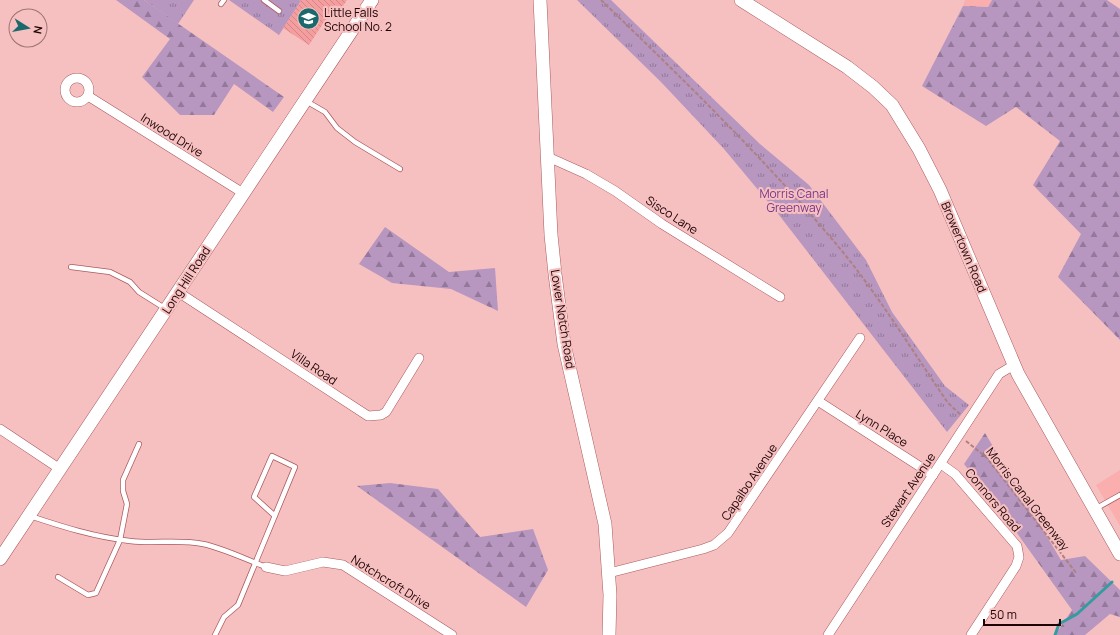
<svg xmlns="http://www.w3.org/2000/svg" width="1120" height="635" viewBox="0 0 1120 635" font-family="Manrope,sans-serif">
	<defs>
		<pattern id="grass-tufts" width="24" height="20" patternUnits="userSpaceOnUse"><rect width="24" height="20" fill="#b796c0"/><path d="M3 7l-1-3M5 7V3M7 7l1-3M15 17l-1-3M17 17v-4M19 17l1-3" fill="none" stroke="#94789a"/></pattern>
		<pattern id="forest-firs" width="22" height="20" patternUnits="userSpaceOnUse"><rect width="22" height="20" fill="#b796c0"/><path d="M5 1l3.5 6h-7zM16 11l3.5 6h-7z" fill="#94789a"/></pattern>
		<pattern id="building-back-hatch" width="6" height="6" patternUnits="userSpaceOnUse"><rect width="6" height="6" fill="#f59e9f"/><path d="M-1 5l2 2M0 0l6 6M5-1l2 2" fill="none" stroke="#d28687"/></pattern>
	</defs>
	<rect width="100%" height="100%" fill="#f7c0c0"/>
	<!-- built -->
	<g fill="#fbaeae">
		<path d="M965,0H992L988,7L963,6Z"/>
		<path d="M1120,470V526L1096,485Z"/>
	</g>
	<!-- grass -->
	<g fill="url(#grass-tufts)">
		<path d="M144,0H194L178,24Z"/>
		<path d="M229,0H299L301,1L279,35Z"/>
		<path d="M577,0H611L760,144L809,185L866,260L892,312L945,386L969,405L947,432L779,215L724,149L661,82Z"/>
	</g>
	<!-- forest -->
	<g fill="url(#forest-firs)">
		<path d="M116,0H144L284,97L273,112L234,84L214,115H180L142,77L170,39Z"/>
		<path d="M992,0H1107L1120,9V340L1058,277L1081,234L1033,185L1060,141L1016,107L986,126L922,86L963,6L988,7Z"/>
		<path d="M385,227L449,272L495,268L498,311L451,289L392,283L359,264Z"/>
		<path d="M985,433L1061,560L1085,556L1120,590V617L1110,614L1085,635H1055L1072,610L999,508L964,464Z"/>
		<path d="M390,483L438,489L480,537L533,529L548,570L526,607L357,486Z"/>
	</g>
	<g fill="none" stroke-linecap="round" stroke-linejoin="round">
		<!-- stream -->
		<path stroke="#349ca0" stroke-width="3" d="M1055,635L1059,624L1077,614L1112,582"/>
	</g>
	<!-- building -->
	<path fill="url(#building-back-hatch)" d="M299,0H347L341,9L335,5L309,45L283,28L301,1Z"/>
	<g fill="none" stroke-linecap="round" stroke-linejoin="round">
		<defs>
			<g id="lane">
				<path d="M264,0L279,11"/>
				<path d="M221,4L224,0"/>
				<path d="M306,101L325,112L337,128L355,142L400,169"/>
				<path d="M71,267L110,272L130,282L139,292L166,309"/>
				<path d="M1095,509L1120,495"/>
				<path d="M30,516C63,527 95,537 130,541C155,544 179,539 203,544C223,548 247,560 266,567"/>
				<path d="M58,577L88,595L96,593L120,540L127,504L123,491V480L139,444"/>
				<path d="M215,635L224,617L238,605L295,467L272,456L254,497L275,516"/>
			</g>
			<g id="street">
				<circle cx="77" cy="90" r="12"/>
				<path d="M88,96L243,193"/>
				<path d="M548,157L586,174L615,191L662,224L780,297"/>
				<path d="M178,292L368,416L381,415L386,412L419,358"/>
				<path d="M818,401L933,475"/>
				<path d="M0,429L60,469"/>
				<path d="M941,464L955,474L1017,546L1019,557L1016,566L971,635"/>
				<path d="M266,567L285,571L323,562L343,565L452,635"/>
				<path d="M609,573L703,549L714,545L728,533L860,338"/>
				<path d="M828,635L999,374L1014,365"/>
			</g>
			<g id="secondary">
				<path d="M540,0L551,235L555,274L564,344L605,524L610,595L609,635"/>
				<path d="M741,0L847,67L873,87L892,105L919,149L940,190L1018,374L1120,554"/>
				<path d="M0,559L372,0"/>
			</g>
		</defs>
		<!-- lane casing -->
		<use href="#lane" stroke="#aa5a5d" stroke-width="6"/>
		<!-- street casing -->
		<use href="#street" stroke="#aa5a5d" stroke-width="10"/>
		<!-- secondary casing -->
		<use href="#secondary" stroke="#aa5a5d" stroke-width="14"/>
		<!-- path -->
		<g stroke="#ae8081" stroke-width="2" stroke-dasharray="4 2" stroke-linecap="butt">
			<path d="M601,0C685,81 768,162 842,251C881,299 913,352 948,403L961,415"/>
			<path d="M966,441L987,458L1077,574"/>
		</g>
		<!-- lane -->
		<use href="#lane" stroke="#fff" stroke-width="4.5"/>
		<!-- street -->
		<use href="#street" stroke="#fff" stroke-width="9"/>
		<!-- secondary -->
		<use href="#secondary" stroke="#fff" stroke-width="13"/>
	</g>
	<!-- icons -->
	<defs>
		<symbol id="school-disc" viewBox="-11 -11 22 22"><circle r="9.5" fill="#1b696c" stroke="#f7c0c0"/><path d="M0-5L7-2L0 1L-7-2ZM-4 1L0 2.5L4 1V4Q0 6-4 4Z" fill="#fff"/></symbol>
	</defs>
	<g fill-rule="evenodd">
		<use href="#school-disc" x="296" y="6" width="25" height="25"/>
	</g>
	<g text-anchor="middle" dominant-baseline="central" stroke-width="4" stroke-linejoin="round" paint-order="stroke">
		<!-- poi labels -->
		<g font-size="12" fill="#1e0204" stroke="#f7c0c0" text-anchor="start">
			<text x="324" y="12">Little Falls<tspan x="324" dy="14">School No. 2</tspan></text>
		</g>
		<!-- street labels -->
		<g font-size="12" fill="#1e0204" stroke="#f7c0c0">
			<text transform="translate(172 135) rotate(32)">Inwood Drive</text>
			<text transform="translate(672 215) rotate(33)">Sisco Lane</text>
			<text transform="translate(964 247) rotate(67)">Browertown Road</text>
			<text transform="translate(186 280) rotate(-57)">Long Hill Road</text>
			<text transform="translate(563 319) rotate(81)">Lower Notch Road</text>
			<text transform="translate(314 367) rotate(34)">Villa Road</text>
			<text transform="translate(882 428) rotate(32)">Lynn Place</text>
			<text transform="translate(749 482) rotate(-56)">Capalbo Avenue</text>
			<text transform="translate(908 490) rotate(-56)">Stewart Avenue</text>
			<text transform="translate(1028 499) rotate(52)">Morris Canal Greenway</text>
			<text transform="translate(993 500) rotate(50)">Connors Road</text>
			<text transform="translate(391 582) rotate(32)">Notchcroft Drive</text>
		</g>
		<!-- park labels -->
		<g font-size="12" fill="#79368a" stroke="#f7c0c0">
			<text x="794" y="193">Morris Canal<tspan x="794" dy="14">Greenway</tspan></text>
		</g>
	</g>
	<!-- north arrow -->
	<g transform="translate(28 28) rotate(101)"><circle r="19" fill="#f7c0c0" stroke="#a07475"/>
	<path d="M0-3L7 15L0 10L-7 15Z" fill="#1b696c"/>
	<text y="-6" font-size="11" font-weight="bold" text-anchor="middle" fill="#1e0204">N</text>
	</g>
	<!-- scale -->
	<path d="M984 619v6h76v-6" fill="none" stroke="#1e0204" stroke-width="2"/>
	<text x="990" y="619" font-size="12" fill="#1e0204" stroke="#f7c0c0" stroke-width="3" paint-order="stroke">50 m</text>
</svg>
